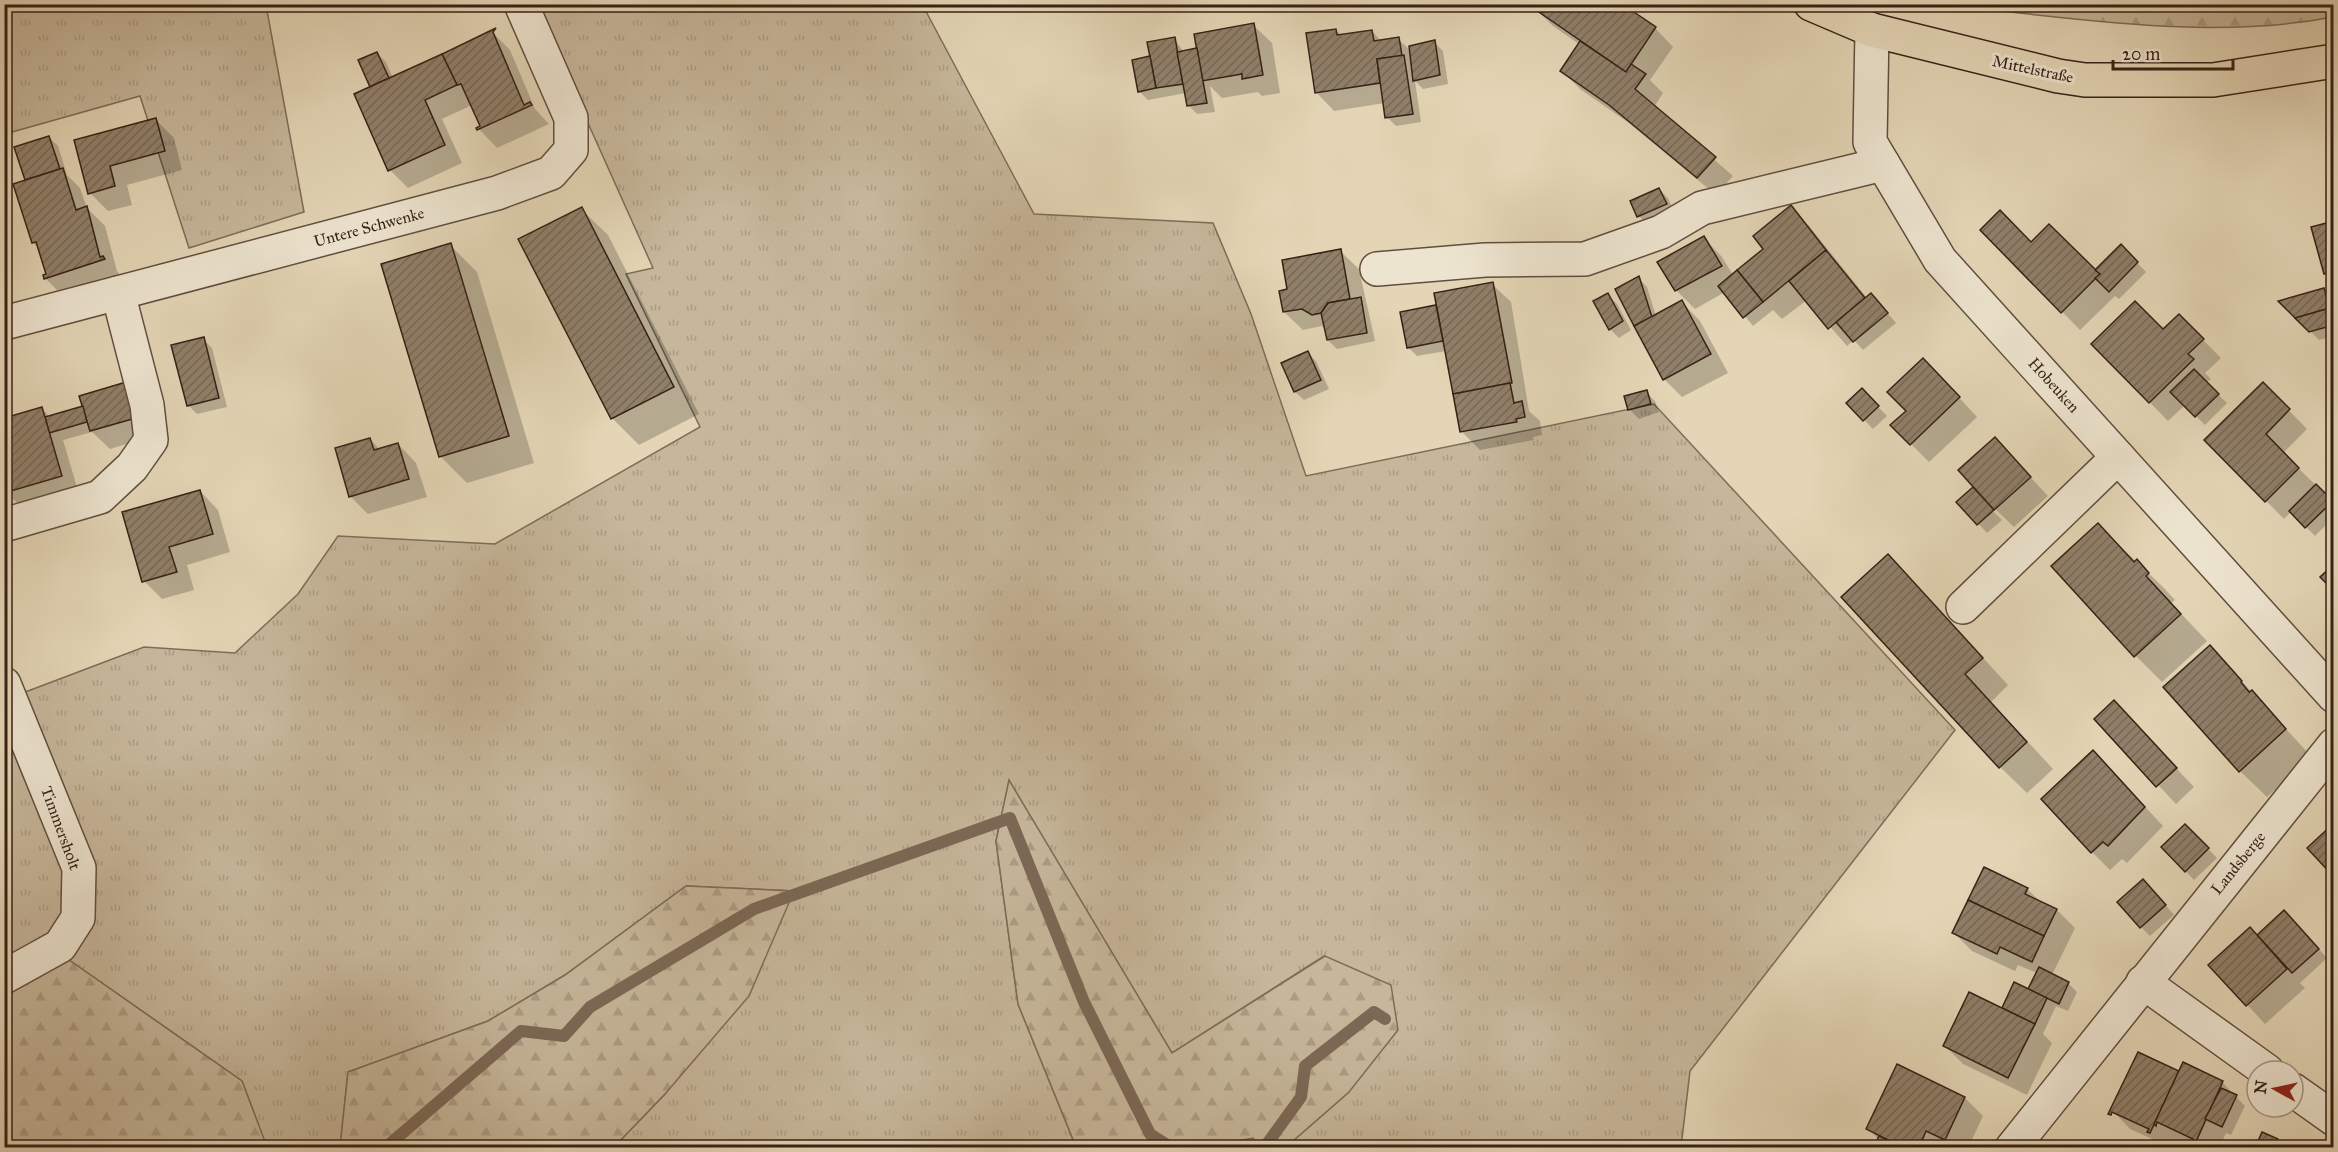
<svg xmlns="http://www.w3.org/2000/svg" width="2338" height="1152" viewBox="0 0 2338 1152" font-family="'IM FELL Great Primer',serif">
	<defs>
		<pattern id="grass-tufts" width="24" height="20" patternUnits="userSpaceOnUse" patternTransform="scale(1.5)"><rect width="24" height="20" fill="#c6b69a"/><path d="M3 7l-1-3M5 7V3M7 7l1-3M15 17l-1-3M17 17v-4M19 17l1-3" fill="none" stroke="#ab9c84"/></pattern>
		<pattern id="forest-firs" width="22" height="20" patternUnits="userSpaceOnUse" patternTransform="scale(1.5)"><rect width="22" height="20" fill="#c6b69a"/><path d="M5 1l3.5 6h-7zM16 11l3.5 6h-7z" fill="#ab9c84"/></pattern>
		<pattern id="building-hatch" width="6" height="6" patternUnits="userSpaceOnUse" patternTransform="scale(1.5)"><rect width="6" height="6" fill="#907f69"/><path d="M-1 1l2-2M0 6l6-6M5 7l2-2" fill="none" stroke="#766855"/></pattern>
	</defs>
	<rect width="100%" height="100%" fill="#e3d5b5"/>
	<filter id="stains"><feTurbulence type="fractalNoise" baseFrequency=".00333" numOctaves="4"/><feColorMatrix values="0 0 0 0 .2 0 0 0 0 .09 0 0 0 0 .02 0 0 0 .5 -.17"/></filter>
	<radialGradient id="worn" r=".72"><stop offset=".6" stop-color="#630" stop-opacity="0"/><stop offset="1" stop-color="#630" stop-opacity=".3"/></radialGradient>
	<!-- grass -->
	<g fill="url(#grass-tufts)" stroke="#7e6c58" stroke-width="1.5">
		<path d="M922,4L1034,214L1213,223L1251,314L1306,476L1654,404L1955,730L1690,1071L1681,1147H1286L1349,1092L1324,956L1172,1053L1009,781L996,841L1018,1004L1076,1147H614L665,1094L794,891L686,886L565,975L488,1021L348,1072L340,1147L267,1148L242,1081L62,955L85,918L20,694L144,647L235,653L298,594L338,536L495,544L700,427L626,274L653,268L535,5Z"/>
		<path d="M5,5H266L304,212L189,248L140,96L5,134Z"/>
		<path d="M4,718L72,871L69,920L4,966Z"/>
	</g>
	<!-- forest -->
	<g fill="url(#forest-firs)" stroke="#7e6c58" stroke-width="1.5">
		<path d="M2333,4V17C2224,38 2111,23 2001,11L1978,5Z"/>
		<path d="M1009,780L1172,1053L1325,956L1391,985L1398,1030L1349,1092L1286,1147H1259L1253,1138L1206,1147H1076L1018,1004L996,841Z"/>
		<path d="M686,886L794,891L749,996L665,1094L614,1147H340L348,1072L488,1021L565,975Z"/>
		<path d="M62,955L242,1081L267,1147L5,1148V984Z"/>
	</g>
	<!-- shadow -->
	<g fill="#0003">
		<path d="M431,4H448L436,10Z"/>
		<path d="M1620,4L1655,28L1673,47L1650,80L1663,93L1654,107L1733,176L1716,195L1629,123L1580,89L1562,71L1579,44L1553,26L1535,8Z"/>
		<path d="M1253,25L1272,43L1280,93L1262,96L1258,92L1222,98L1210,86L1215,112L1197,114L1188,105L1186,93L1148,100L1139,91L1152,57L1174,39L1184,52L1199,50Z"/>
		<path d="M1336,30L1342,36L1372,31L1381,41L1398,39L1411,51L1434,42L1443,51L1448,84L1423,89L1415,81L1421,122L1396,126L1387,117L1385,103L1334,111L1316,92Z"/>
		<path d="M492,32L510,50L535,109L549,124L497,148L478,128L482,126L472,105L442,119L462,163L408,188L390,170L372,87L377,53L386,62L393,78Z"/>
		<path d="M156,120L174,138L182,170L127,185L132,205L108,211L90,193L76,141Z"/>
		<path d="M49,137L58,146L67,175L80,188L87,208L105,226L117,271L121,276L63,296L45,278L48,275L39,248L33,242L27,181L16,148Z"/>
		<path d="M1659,189L1668,198L1675,213L1648,225L1639,216Z"/>
		<path d="M1790,207L1809,226L1867,298L1880,304L1896,323L1863,350L1854,340L1847,346L1807,300L1782,319L1773,310L1753,326L1725,292L1695,309L1676,290L1704,238L1722,257L1733,275L1765,249Z"/>
		<path d="M581,209L608,235L699,414L639,445L612,418Z"/>
		<path d="M2334,222V281L2326,273Z"/>
		<path d="M1982,230L2031,244L2095,272L2121,246L2146,272L2119,299L2115,296L2080,330Z"/>
		<path d="M450,245L477,272L534,463L467,483L441,457L383,265Z"/>
		<path d="M1340,251L1359,269L1375,341L1337,349L1328,340L1326,329L1322,326L1303,330L1284,312L1289,291Z"/>
		<path d="M1638,278L1647,287L1656,316L1682,302L1700,321L1728,373L1682,397L1664,379Z"/>
		<path d="M1492,284L1511,302L1529,411L1540,421L1542,435L1533,437L1534,440L1480,450L1461,431L1446,351L1417,356L1408,347L1401,314L1438,307Z"/>
		<path d="M2324,290L2334,302V336L2319,340L2281,302Z"/>
		<path d="M1608,295L1617,304L1631,330L1619,338L1610,329Z"/>
		<path d="M2179,316L2221,358L2205,373L2211,379L2206,383L2227,403L2205,425L2185,405L2168,421L2093,344L2163,331Z"/>
		<path d="M203,339L212,348L227,407L197,414L188,405Z"/>
		<path d="M1307,352L1316,361L1329,389L1304,400L1295,392L1283,364Z"/>
		<path d="M1941,378L1977,417L1929,462L1911,444Z"/>
		<path d="M132,382L160,434L110,449L92,432L63,440L79,494L24,510L6,492L12,463L41,408L50,417L84,407Z"/>
		<path d="M2263,384L2307,429L2283,453L2334,503V517L2315,536L2291,512L2284,519L2206,440Z"/>
		<path d="M1862,390L1887,416L1873,429L1848,403Z"/>
		<path d="M1646,392L1655,401L1659,412L1639,419L1630,410L1626,397Z"/>
		<path d="M370,439L380,450L398,444L416,463L427,497L368,514L350,496Z"/>
		<path d="M1995,439L2048,496L2014,527L1995,509H1991L2002,520L1987,533L1958,502L1975,487Z"/>
		<path d="M200,491L218,510L230,552L187,565L194,590L162,599L144,581Z"/>
		<path d="M2098,525L2164,588L2175,600L2171,603L2207,641L2162,682L2136,656Z"/>
		<path d="M1914,583L2008,685L1991,702L2053,769L2027,793L2000,767Z"/>
		<path d="M2210,647L2311,756L2267,797L2240,771Z"/>
		<path d="M2114,702L2194,787L2176,804L2096,719Z"/>
		<path d="M2111,770L2163,826L2127,863L2122,859L2110,870L2092,852Z"/>
		<path d="M2185,826L2217,858L2194,880L2163,847Z"/>
		<path d="M2027,889L2042,903L2057,910L2075,928L2052,975L2068,983L2077,992L2068,1011L2056,1006L2043,1034L2052,1043L2027,1095L1963,1064L1945,1046L2029,991L2037,973L2018,965L2015,971L1972,951L1954,933Z"/>
		<path d="M2152,889L2174,915L2150,936L2141,927Z"/>
		<path d="M2293,921L2327,958L2300,983L2305,988L2265,1024L2210,965L2257,937Z"/>
		<path d="M2183,1064L2223,1083L2245,1106L2231,1135L2226,1133L2219,1148H2193L2176,1140L2170,1147L2130,1129L2112,1110L2179,1073Z"/>
		<path d="M1965,1098L1983,1116L1968,1148H1875L1879,1140L1868,1128Z"/>
	</g>
	<g fill="none" stroke-linecap="round" stroke-linejoin="round">
		<!-- stream -->
		<g stroke="#7b6855" stroke-width="12">
			<path d="M385,1148L521,1031L564,1036L590,1007L754,909L1010,818L1084,1002L1150,1134L1172,1148"/>
			<path d="M1264,1148L1301,1097L1305,1066L1374,1012L1385,1019"/>
		</g>
	</g>
	<!-- building -->
	<g fill="url(#building-hatch)" stroke="#372116" stroke-width="1.5">
		<path d="M1535,4H1622L1656,27L1626,72L1533,8Z"/>
		<path d="M1254,23L1263,75L1242,79V74L1202,81L1194,34Z"/>
		<path d="M496,28L493,32L524,105L530,102L532,105L477,130L476,128L480,126L461,84L457,85L442,54Z"/>
		<path d="M1336,29L1337,35L1372,30L1374,41L1399,37L1402,56L1377,59L1380,83L1315,93L1306,33Z"/>
		<path d="M1175,37L1183,84L1156,88L1147,42Z"/>
		<path d="M1435,40L1440,75L1413,81L1409,46Z"/>
		<path d="M1580,41L1626,72L1631,64L1646,74L1635,89L1716,157L1697,178L1609,105L1560,71Z"/>
		<path d="M1197,48L1207,103L1187,106L1177,52Z"/>
		<path d="M377,52L389,78L370,87L358,60Z"/>
		<path d="M442,54L457,85L425,100L445,145L388,171L354,94Z"/>
		<path d="M1404,55L1413,114L1385,118L1377,59Z"/>
		<path d="M1150,56L1156,88L1138,92L1132,60Z"/>
		<path d="M156,118L165,151L110,166L115,186L88,194L74,140Z"/>
		<path d="M49,136L60,169L25,180L14,147Z"/>
		<path d="M63,168L76,210L87,206L100,257L103,256L105,259L44,279L43,275L46,274L36,242L32,243L13,184Z"/>
		<path d="M1659,188L1667,204L1637,217L1630,201Z"/>
		<path d="M1791,205L1826,250L1763,302L1737,270L1763,249L1753,236Z"/>
		<path d="M582,207L674,387L611,419L518,239Z"/>
		<path d="M2000,210L2031,242L2049,224L2100,274L2061,313L1980,230Z"/>
		<path d="M2334,221V271L2324,274L2311,227Z"/>
		<path d="M1704,236L1722,266L1675,291L1657,262Z"/>
		<path d="M451,243L509,436L439,457L381,264Z"/>
		<path d="M2121,244L2138,262L2109,292L2095,278L2100,274L2095,270Z"/>
		<path d="M1341,249L1350,299L1328,303L1321,313L1312,315L1302,309L1283,312L1279,291L1287,289L1282,260Z"/>
		<path d="M1826,250L1865,298L1828,329L1789,281Z"/>
		<path d="M1737,270L1763,302L1743,318L1718,286Z"/>
		<path d="M1639,276L1652,317L1634,326L1615,289Z"/>
		<path d="M1493,282L1512,383L1453,394L1434,293Z"/>
		<path d="M2324,288L2330,308L2295,318L2278,301Z"/>
		<path d="M1608,293L1623,321L1609,330L1593,301Z"/>
		<path d="M1871,293L1888,313L1853,342L1836,322Z"/>
		<path d="M1361,297L1367,333L1327,340L1321,313L1328,303Z"/>
		<path d="M1682,300L1711,354L1663,380L1634,326Z"/>
		<path d="M2135,301L2163,329L2179,314L2204,339L2188,354L2194,359L2149,403L2091,344Z"/>
		<path d="M1436,305L1443,341L1407,348L1400,312Z"/>
		<path d="M2330,308L2334,325L2309,332L2295,318Z"/>
		<path d="M204,337L219,398L187,406L171,345Z"/>
		<path d="M1308,351L1321,380L1294,392L1281,363Z"/>
		<path d="M1923,358L1960,397L1910,445L1890,425L1906,411L1887,392Z"/>
		<path d="M2194,369L2219,394L2195,417L2170,392Z"/>
		<path d="M133,380L143,416L90,431L79,396Z"/>
		<path d="M2263,382L2290,409L2266,434L2299,468L2265,502L2204,440Z"/>
		<path d="M1510,383L1514,403L1522,401L1525,417L1516,419L1517,422L1460,432L1453,394Z"/>
		<path d="M1862,388L1879,406L1863,421L1846,403Z"/>
		<path d="M1647,390L1651,404L1628,410L1624,396Z"/>
		<path d="M83,406L87,422L49,433L45,417Z"/>
		<path d="M42,407L62,476L4,493V464L10,462L4,443V418Z"/>
		<path d="M1995,437L2031,477L1994,510L1958,470Z"/>
		<path d="M370,438L374,450L398,443L409,479L349,497L335,448Z"/>
		<path d="M2316,484L2333,501L2305,528L2289,511Z"/>
		<path d="M1973,487L1994,510L1977,525L1956,502Z"/>
		<path d="M200,490L213,534L169,547L177,572L142,582L122,512Z"/>
		<path d="M2098,523L2134,562L2137,559L2149,573L2146,576L2181,614L2134,657L2051,566Z"/>
		<path d="M1888,554L1983,658L1965,674L2027,742L1999,768L1841,597Z"/>
		<path d="M2334,564V591L2320,577Z"/>
		<path d="M2210,645L2242,681L2241,682L2249,692L2252,690L2286,729L2239,772L2163,687Z"/>
		<path d="M2114,700L2177,768L2156,787L2094,719Z"/>
		<path d="M2093,750L2145,807L2108,846L2103,842L2091,853L2041,799Z"/>
		<path d="M2334,823V877L2307,848Z"/>
		<path d="M2185,824L2209,848L2185,872L2161,847Z"/>
		<path d="M1984,867L2028,888L2025,894L2057,909L2044,936L1968,900Z"/>
		<path d="M2143,879L2166,905L2140,928L2117,902Z"/>
		<path d="M1968,900L2044,936L2032,962L2000,947L1997,954L1952,933Z"/>
		<path d="M2284,910L2319,949L2292,973L2257,935Z"/>
		<path d="M2250,927L2287,969L2246,1006L2208,965Z"/>
		<path d="M2039,967L2069,982L2059,1004L2028,989Z"/>
		<path d="M2014,982L2047,998L2035,1024L2002,1008Z"/>
		<path d="M1969,992L2035,1024L2008,1078L1943,1046Z"/>
		<path d="M2138,1052L2179,1071L2150,1133L2147,1132L2149,1129L2112,1112L2111,1115L2108,1114Z"/>
		<path d="M2183,1062L2223,1081L2195,1144L2193,1139L2157,1122L2156,1126L2154,1124Z"/>
		<path d="M1897,1064L1965,1097L1945,1140L1926,1131L1919,1148H1904L1866,1129Z"/>
		<path d="M2221,1088L2237,1095L2222,1127L2205,1119Z"/>
		<path d="M2262,1132L2278,1139V1143L2288,1148H2255Z"/>
		<path d="M1879,1136L1904,1148H1873Z"/>
	</g>
	<g fill="none" stroke-linecap="round" stroke-linejoin="round">
		<defs>
			<g id="minor">
				<path d="M1872,30L1870,142L1940,260L2334,696"/>
				<path d="M1377,269L1485,260L1585,259L1661,232L1702,208L1883,164"/>
				<path d="M4,323L497,193L551,173L571,150V118L521,4"/>
				<path d="M4,525L100,497L132,467L151,440L147,405L118,293"/>
				<path d="M1963,607L2118,457"/>
				<path d="M4,684L79,868L78,918L60,946L4,977"/>
				<path d="M2143,982L2267,1071"/>
				<path d="M2293,1090L2334,1119"/>
				<path d="M2012,1148L2334,745"/>
			</g>
			<path id="major" d="M1811,4L1872,30L2058,76L2085,80H2213L2334,61"/>
		</defs>
		<!-- minor casing -->
		<use href="#minor" stroke="#624e3e" stroke-width="36"/>
		<!-- major casing -->
		<use href="#major" stroke="#372116" stroke-width="36"/>
		<!-- minor -->
		<use href="#minor" stroke="#ede4cf" stroke-width="33"/>
		<!-- major -->
		<use href="#major" stroke="#e3d5b5" stroke-width="33"/>
	</g>
	<g text-anchor="middle" dominant-baseline="central" stroke-width="6" stroke-linejoin="round" paint-order="stroke">
		<!-- street labels -->
		<g font-size="16" fill="#372116" stroke="#ede4cf">
			<text transform="translate(2033 69) rotate(12)">Mittelstraße</text>
			<text transform="translate(369 227) rotate(-15)">Untere Schwenke</text>
			<text transform="translate(2054 385) rotate(48)">Hobeuken</text>
			<text transform="translate(61 828) rotate(70)">Timmersholt</text>
			<text transform="translate(2238 863) rotate(-51)">Landsberge</text>
		</g>
	</g>
	<!-- margin -->
	<rect width="2338" height="1152" fill="none" stroke="#e3d5b5" stroke-width="24"/>
	<rect x="6" y="6" width="2326" height="1140" fill="none" stroke="#372116" stroke-width="3"/>
	<rect x="12" y="12" width="2314" height="1128" fill="none" stroke="#372116" stroke-width="1.5"/>
	<!-- north arrow -->
	<g transform="translate(2275 1089) rotate(278)"><circle r="28" fill="#ede4cf" stroke="#a49685" stroke-width="1.5"/>
	<path d="M0-4.5L10 22L0 15L-10 22Z" fill="#8f2418"/>
	<text y="-9" font-size="16" font-weight="bold" text-anchor="middle" fill="#372116">N</text>
	</g>
	<!-- scale -->
	<path d="M2113 60v9h120v-9" fill="none" stroke="#372116" stroke-width="3"/>
	<text x="2122" y="60" font-size="18" fill="#372116" stroke="#ede4cf" stroke-width="4.5" paint-order="stroke">20 m</text>
	<rect width="100%" height="100%" filter="url(#stains)"/>
	<rect width="100%" height="100%" fill="url(#worn)"/>
</svg>
